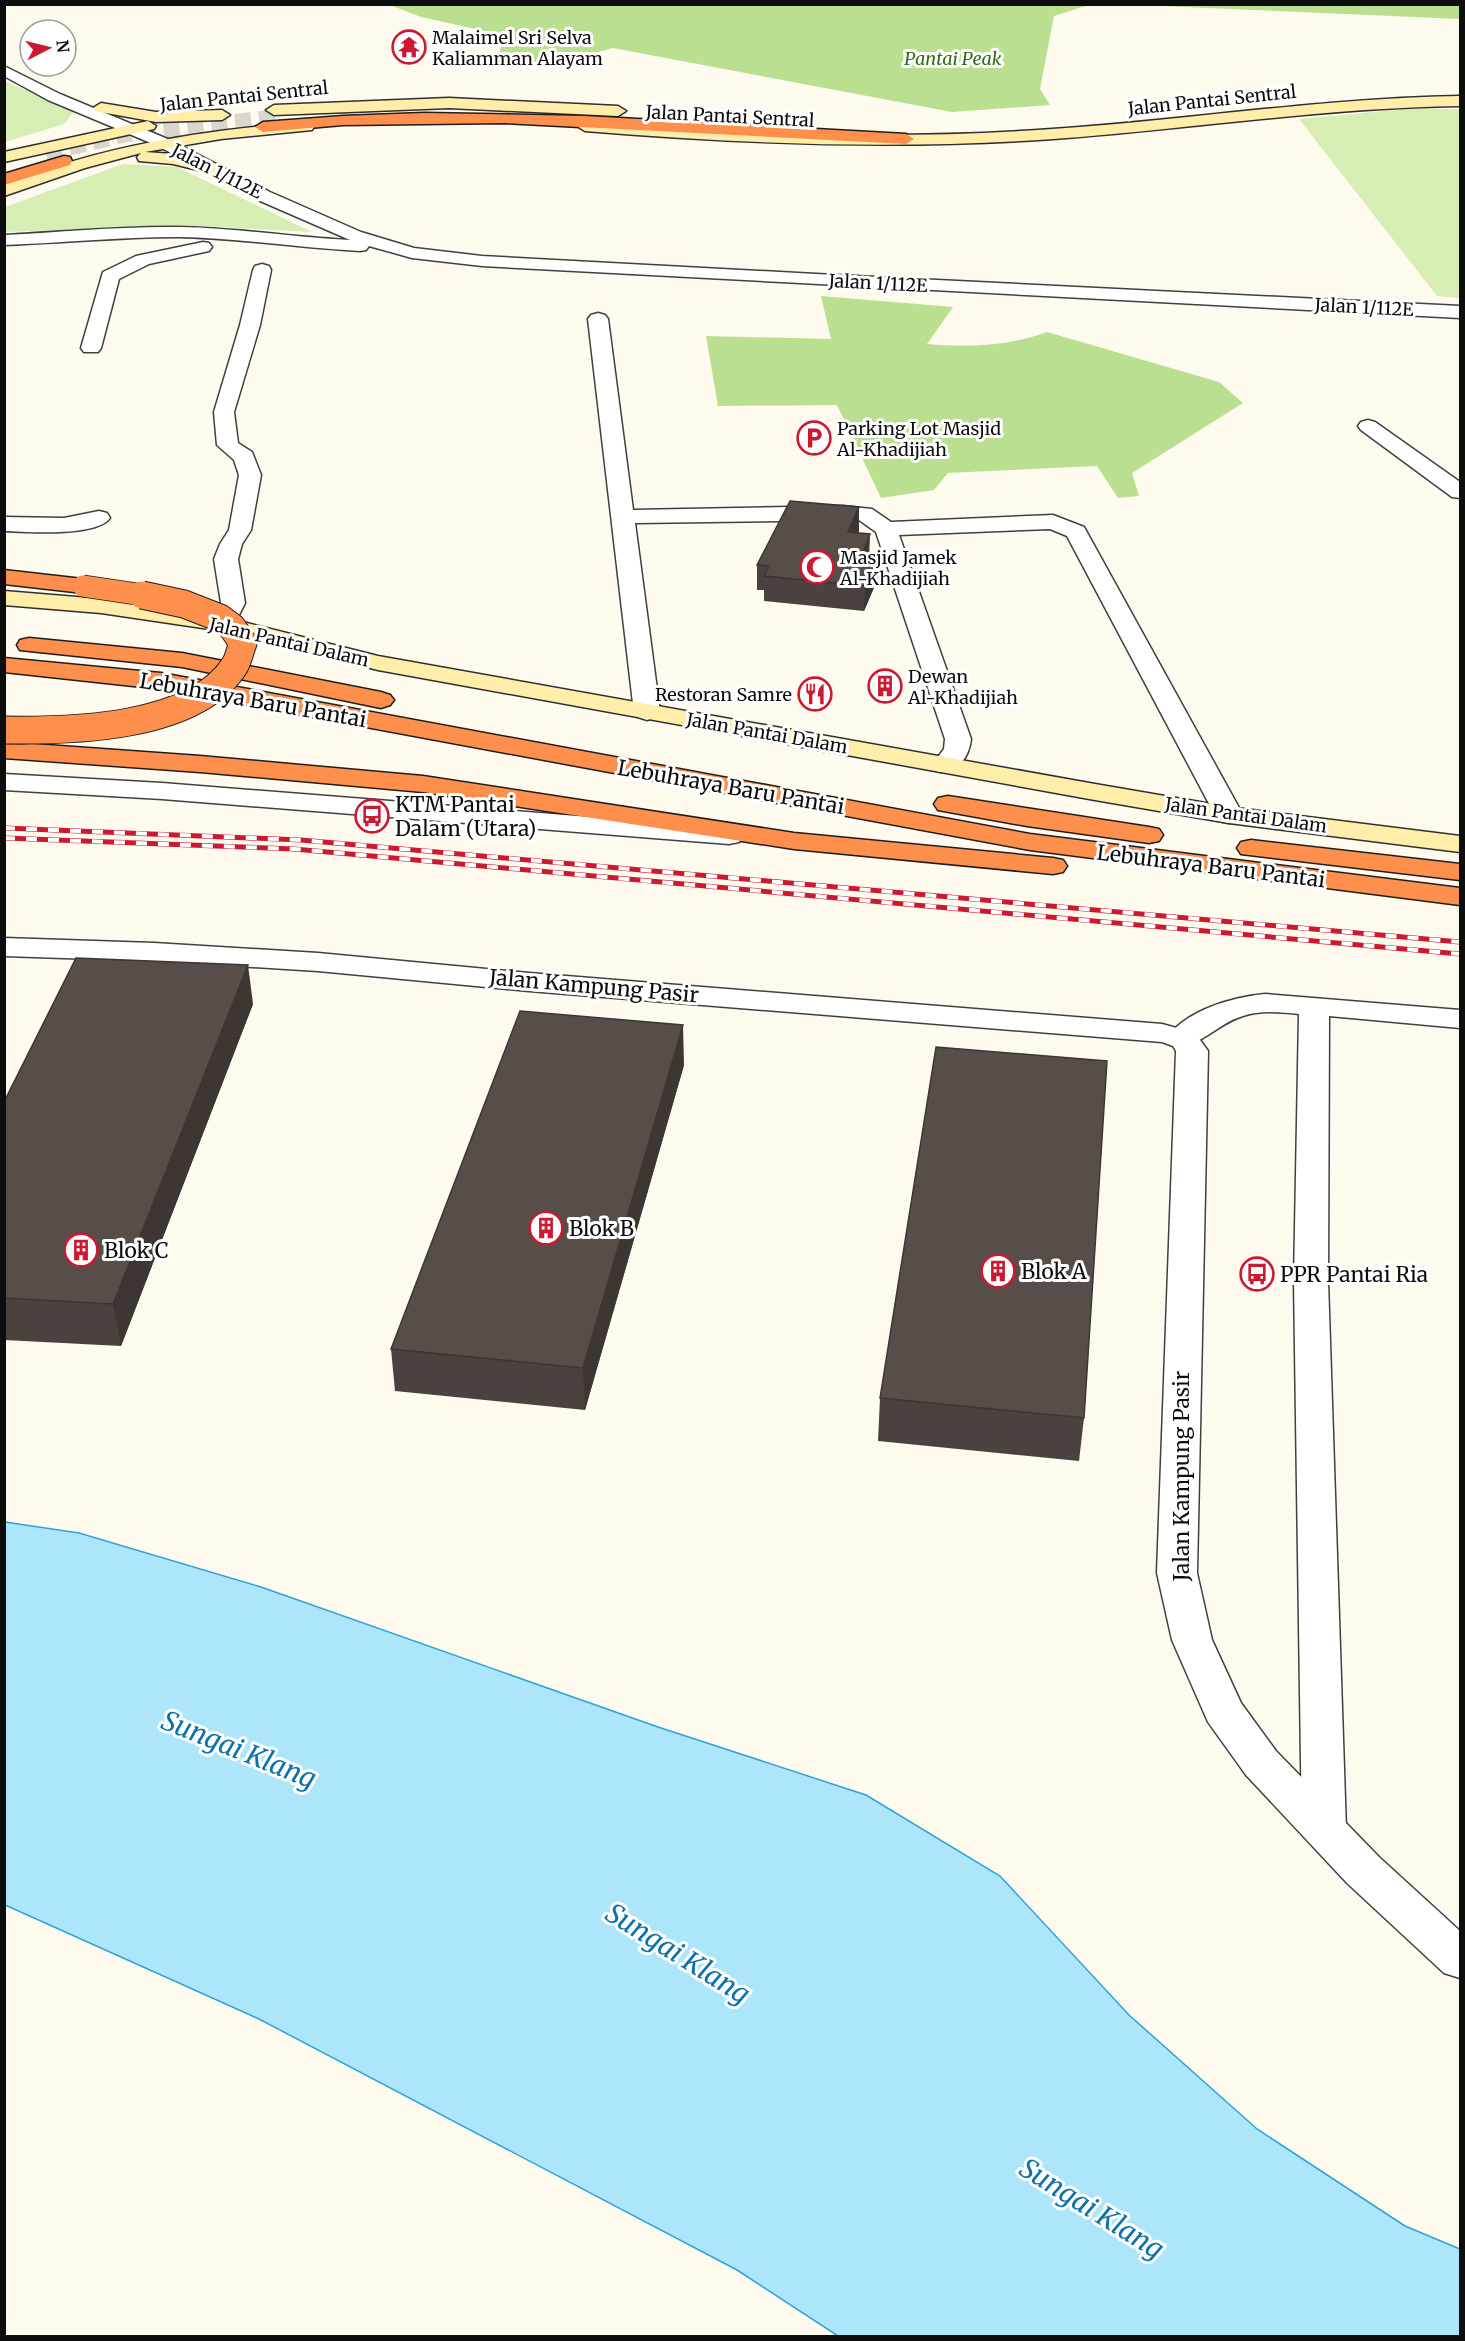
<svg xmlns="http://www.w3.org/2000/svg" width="1465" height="2341" viewBox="0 0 1465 2341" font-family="Merriweather,serif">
	<rect width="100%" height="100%" fill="#fffaee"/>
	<!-- green -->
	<g fill="#d6edb4">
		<path d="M5,81L74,111L64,124L5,142Z"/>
		<path d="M1406,109H1460V298L1437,296L1299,119Z"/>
		<path d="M123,164L177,167L312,232L182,225L5,232V207Z"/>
	</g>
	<!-- forest -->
	<g fill="#bbdf91">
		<path d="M1460,4V19L1138,5V4Z"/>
		<path d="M390,5L391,4L1089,5L1054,16L1040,89L1050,105L952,112L613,48L544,67L499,57L503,35L421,17Z"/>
		<path d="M821,296L953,307L927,344C971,347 1005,347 1047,332L1219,382L1243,403L1132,473L1139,496L1118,498L1097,466L948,473L934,490L881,498L837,405L718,406L706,336L831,339Z"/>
	</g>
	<!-- water -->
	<path fill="#ade5fb" stroke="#2ea3d9" stroke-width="1.5" d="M5,1522L79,1533L261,1587L658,1727L866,1795L1000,1876L1129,2015L1257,2129L1405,2226L1460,2249V2336H838L737,2270L259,2019L5,1905Z"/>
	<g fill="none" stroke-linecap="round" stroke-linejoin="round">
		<!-- motorway-tunnel -->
		<path stroke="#dbd6cc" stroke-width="16" stroke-dasharray="16 8" stroke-linecap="butt" d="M46,153L127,134L279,117"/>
		<defs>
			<g id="minor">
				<path d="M4,66L60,94L170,140L270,192L361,232L414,248L482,256L816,274L1460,306V318L482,266L412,258L369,246L366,250L360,251C299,248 239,238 178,237C120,237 62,243 4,245V235C62,232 122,226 180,227C237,228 293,237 350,240L258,200L158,146L48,100L4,76Z"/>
				<path d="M203,242L209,243L212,247L209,251L149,264L119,279L101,348L98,352H84L81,348L103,272L136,256Z"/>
				<path d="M262,264L269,266L271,270L260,325L234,412L238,443L252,452L261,475L251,530L242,544L238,559L245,603L232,629L223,631L214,629L211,624L221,603L214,559L220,544L229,530L239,475L234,460L217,445L214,412L240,325L253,270L255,266Z"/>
				<path d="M598,313L605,315L608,319L633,510L843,506L872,509L891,522L1053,515L1084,527L1243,815L1239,821L1229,823L1219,821L1215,815L1067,536L1050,529L899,535L971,739C969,758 956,776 936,771L932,765L944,749L945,739L876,532L859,520L635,523L660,712L656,717L647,720L638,717L634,712L588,319L591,315Z"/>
				<path d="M1368,420L1375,422L1460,482V498L1452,497L1361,430L1358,426L1361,422Z"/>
				<path d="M99,511L107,513L110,518C97,537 26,532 4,531V517L64,518Z"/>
				<path d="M1265,994L1460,1010V1028L1329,1016L1328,1281L1346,1830L1339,1842L1324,1847L1309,1842L1302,1830L1294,1281L1299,1014C1280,1012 1260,1010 1243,1016C1217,1023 1198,1051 1171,1045L1167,1038C1186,1010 1233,997 1265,994Z"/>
			</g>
			<g id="tertiary">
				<path d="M4,774L162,783L729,828L739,830L743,836L739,842L729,844L162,799L4,790Z"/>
				<path d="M4,938L154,943L318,953L529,973L1162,1024L1195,1033L1208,1051L1197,1573L1212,1640L1241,1703L1276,1751L1379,1857L1460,1931V1978L1444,1973L1347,1883L1246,1775L1208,1722L1172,1640L1157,1573L1176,1051L1173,1046L1162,1042L529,991L318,971L154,961L4,956Z"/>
			</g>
			<g id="secondary">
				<path d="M1460,96V106C1323,108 1189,129 1053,139C897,150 741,144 585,131L577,126L585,121C741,135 897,140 1052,129C1189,120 1323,98 1460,96Z"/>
				<path d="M449,98L618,106L626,111L618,116L449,108L274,115L266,110L274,105Z"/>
				<path d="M101,103L156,112L222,110L230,115L222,120L156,122L95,111L93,108Z"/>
				<path d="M148,121L156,126L154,129L4,162V152Z"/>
				<path d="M306,122L312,124L314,127L312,130L221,139L145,152L173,154L220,165L222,169L214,174L173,164L139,161L137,157L141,153L85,168L4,196V185C104,145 200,131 306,122Z"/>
				<path d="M4,591L101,599L223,617L378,656L1095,784L1229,807L1460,836V852L1229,823L1095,800L378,670L223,631L101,613L4,605Z"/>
			</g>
			<g id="motorway">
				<path d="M424,113L584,116L906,134L914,139L906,144L504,123L343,125L263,132L255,127L263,122L343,116Z"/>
				<path d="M64,156L70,157L72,161L70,165L4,185V174Z"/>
				<path d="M4,570L83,579L91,581L95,586L91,591L83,593L4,584Z"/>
				<path d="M29,638L182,653L381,692L390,695L394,700L390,705L381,708L182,667L20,650L17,645L20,640Z"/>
				<path d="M4,658L161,673L1030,834L1460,888V905L1030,850L161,689L4,672Z"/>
				<path d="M4,742L200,756L423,776L794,833L1053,858L1063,860L1067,866L1063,872L1053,874L794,849L423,792L200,772L4,758Z"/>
				<path d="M948,796L1149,827L1159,829L1163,835L1159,841L1149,843L1027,826L938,810L934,804L938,798Z"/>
				<path d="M1251,840L1460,864V880L1241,854L1237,848L1241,842Z"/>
			</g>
		</defs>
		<!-- minor casing -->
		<use href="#minor" stroke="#404040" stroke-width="3"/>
		<!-- tertiary casing -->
		<use href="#tertiary" stroke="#404040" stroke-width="3"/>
		<!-- secondary casing -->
		<use href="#secondary" stroke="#2f2f2f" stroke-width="3"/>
		<!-- motorway casing -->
		<use href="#motorway" stroke="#1e1e1e" stroke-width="3"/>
		<!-- minor -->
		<use href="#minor" fill="#fff" fill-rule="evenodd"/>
		<!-- tertiary -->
		<use href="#tertiary" fill="#fff" fill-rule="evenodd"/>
		<!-- secondary -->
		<use href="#secondary" fill="#ffeea9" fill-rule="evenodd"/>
		<!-- motorway -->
		<use href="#motorway" fill="#ff8f4c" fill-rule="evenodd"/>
		<defs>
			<g id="rail">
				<path d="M4,828L301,840L1460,942"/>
				<path d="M4,838L294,849L1460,954"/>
			</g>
		</defs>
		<!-- rail casing -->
		<use href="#rail" stroke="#ca1930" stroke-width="5"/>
		<!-- rail -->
		<use href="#rail" stroke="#fff" stroke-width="4" stroke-dasharray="11" stroke-linecap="butt"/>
		<defs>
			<path id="motorway-bridge-far1" d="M83,586L150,596"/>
			<path id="motorway-bridge" d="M4,730C71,731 195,729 235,665C239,658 240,650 243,643L232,627L220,618L184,604L142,595"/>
		</defs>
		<!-- motorway-bridge-far1 casing -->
		<use href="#motorway-bridge-far1" stroke="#1e1e1e" stroke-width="23" stroke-linecap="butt"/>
		<!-- motorway-bridge casing -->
		<use href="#motorway-bridge" stroke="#1e1e1e" stroke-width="29" stroke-linecap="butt"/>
		<!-- motorway-bridge-far1 -->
		<use href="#motorway-bridge-far1" stroke="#ff8f4c" stroke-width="21"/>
		<!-- motorway-bridge -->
		<use href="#motorway-bridge" stroke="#ff8f4c" stroke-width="27"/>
	</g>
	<!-- wall -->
	<g fill="#4b423f">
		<path d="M859,507V531L858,533L869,552L879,553L878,578L864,611L764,601V590H757V565Z"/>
		<path d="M253,1004L121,1346L4,1340V1102Z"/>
		<path d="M684,1065L585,1410L395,1391L391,1349Z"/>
		<path d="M880,1398L1084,1418L1079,1461L878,1441Z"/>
	</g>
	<!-- shaded-wall -->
	<g fill="#3d3633">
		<path d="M859,507V531L847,557L848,532Z"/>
		<path d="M870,534L869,559L863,552Z"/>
		<path d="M879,553L878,578L864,611L865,586Z"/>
		<path d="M248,965L253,1004L121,1346L113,1304Z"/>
		<path d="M683,1025L684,1065L585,1410L583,1368Z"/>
	</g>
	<!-- building -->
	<g fill="#574d49" stroke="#3d3633" stroke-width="1.5">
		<path d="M790,501L859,507L848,532L870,534L863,552L879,553L865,586L764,576L769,566L757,565Z"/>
		<path d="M76,958L248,965L113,1304L4,1298V1102Z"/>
		<path d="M520,1011L683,1025L583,1368L391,1349Z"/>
		<path d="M936,1047L1107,1061L1084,1418L880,1398Z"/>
	</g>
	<!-- icons -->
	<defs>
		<symbol id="temple-ring" viewBox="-11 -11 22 22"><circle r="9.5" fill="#fff" stroke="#ca1930" stroke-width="1.5"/><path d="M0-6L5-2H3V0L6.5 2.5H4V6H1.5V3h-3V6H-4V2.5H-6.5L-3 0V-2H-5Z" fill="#ca1930"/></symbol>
		<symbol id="parking-ring" viewBox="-11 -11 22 22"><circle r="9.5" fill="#fff" stroke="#ca1930" stroke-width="1.5"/><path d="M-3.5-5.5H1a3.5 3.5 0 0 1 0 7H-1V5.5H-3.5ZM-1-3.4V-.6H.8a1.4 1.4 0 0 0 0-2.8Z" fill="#ca1930"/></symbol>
		<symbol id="mosque-ring" viewBox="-11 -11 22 22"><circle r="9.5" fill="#fff" stroke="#ca1930" stroke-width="1.5"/><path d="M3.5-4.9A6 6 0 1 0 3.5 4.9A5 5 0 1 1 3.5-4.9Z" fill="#ca1930"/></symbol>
		<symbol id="building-ring" viewBox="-11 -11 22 22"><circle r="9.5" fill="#fff" stroke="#ca1930" stroke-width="1.5"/><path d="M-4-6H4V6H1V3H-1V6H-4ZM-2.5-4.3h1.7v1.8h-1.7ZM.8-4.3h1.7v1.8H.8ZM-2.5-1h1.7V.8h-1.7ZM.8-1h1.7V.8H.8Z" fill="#ca1930"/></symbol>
		<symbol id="restaurant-ring" viewBox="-11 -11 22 22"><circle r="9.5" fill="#fff" stroke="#ca1930" stroke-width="1.5"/><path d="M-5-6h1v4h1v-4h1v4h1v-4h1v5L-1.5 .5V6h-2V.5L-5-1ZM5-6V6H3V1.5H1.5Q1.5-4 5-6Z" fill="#ca1930"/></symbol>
		<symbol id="bus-ring" viewBox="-11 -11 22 22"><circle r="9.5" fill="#fff" stroke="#ca1930" stroke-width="1.5"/><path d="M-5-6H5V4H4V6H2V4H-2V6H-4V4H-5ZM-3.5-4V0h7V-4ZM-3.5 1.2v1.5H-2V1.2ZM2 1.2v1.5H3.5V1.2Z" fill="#ca1930"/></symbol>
	</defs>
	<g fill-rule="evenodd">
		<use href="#temple-ring" x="390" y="28" width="38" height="38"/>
		<use href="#parking-ring" x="795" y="419" width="38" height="38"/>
		<use href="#mosque-ring" x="798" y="548" width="38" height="38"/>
		<use href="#building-ring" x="866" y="667" width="38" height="38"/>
		<use href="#restaurant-ring" x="796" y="675" width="38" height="38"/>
		<use href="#bus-ring" x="353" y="797" width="38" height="38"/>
		<use href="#building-ring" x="527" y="1209" width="38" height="38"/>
		<use href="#building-ring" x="62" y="1231" width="38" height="38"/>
		<use href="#building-ring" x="979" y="1252" width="38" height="38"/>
		<use href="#bus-ring" x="1238" y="1255" width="38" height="38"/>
	</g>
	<g text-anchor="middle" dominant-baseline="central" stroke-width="6" stroke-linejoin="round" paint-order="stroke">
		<!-- far-poi labels -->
		<g font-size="18" fill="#0d0d0d" stroke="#fff" text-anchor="start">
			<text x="432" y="37">Malaimel Sri Selva<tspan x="432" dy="21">Kaliamman Alayam</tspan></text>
			<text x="837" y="428">Parking Lot Masjid<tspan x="837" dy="21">Al-Khadijiah</tspan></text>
			<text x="840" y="557">Masjid Jamek<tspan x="840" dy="21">Al-Khadijiah</tspan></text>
			<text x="908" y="676">Dewan<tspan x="908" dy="21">Al-Khadijiah</tspan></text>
			<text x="792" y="694" text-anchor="end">Restoran Samre</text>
		</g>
		<!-- far-park labels -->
		<g font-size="18" font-style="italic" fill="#306b18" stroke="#fff">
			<text x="953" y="58">Pantai Peak</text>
		</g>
		<!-- far-street labels -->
		<g font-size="18" fill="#0d0d0d" stroke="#fff">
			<text transform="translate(244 96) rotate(-6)">Jalan Pantai Sentral</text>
			<text transform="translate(1212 100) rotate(-6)">Jalan Pantai Sentral</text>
			<text transform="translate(730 116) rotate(3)">Jalan Pantai Sentral</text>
			<text transform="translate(217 171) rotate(27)">Jalan 1/112E</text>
			<text transform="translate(878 283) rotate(3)">Jalan 1/112E</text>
			<text transform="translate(1364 307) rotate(3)">Jalan 1/112E</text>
			<text transform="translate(289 642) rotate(13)">Jalan Pantai Dalam</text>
			<text transform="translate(767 733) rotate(10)">Jalan Pantai Dalam</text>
			<text transform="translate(1246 815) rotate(8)">Jalan Pantai Dalam</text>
		</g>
		<!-- street labels -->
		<g font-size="21" fill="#0d0d0d" stroke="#fff">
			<text transform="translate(253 700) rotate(10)">Lebuhraya Baru Pantai</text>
			<text transform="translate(731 787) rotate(10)">Lebuhraya Baru Pantai</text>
			<text transform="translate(1211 866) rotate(7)">Lebuhraya Baru Pantai</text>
			<text transform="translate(594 986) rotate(5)">Jalan Kampung Pasir</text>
			<text transform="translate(1181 1476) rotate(-90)">Jalan Kampung Pasir</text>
		</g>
		<!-- poi labels -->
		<g font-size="21" fill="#0d0d0d" stroke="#fff" text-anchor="start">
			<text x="395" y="804">KTM Pantai<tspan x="395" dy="24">Dalam (Utara)</tspan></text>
			<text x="569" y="1228">Blok B</text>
			<text x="104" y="1250">Blok C</text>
			<text x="1021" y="1271">Blok A</text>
			<text x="1280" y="1274">PPR Pantai Ria</text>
		</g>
		<!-- near-water labels -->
		<g font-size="27" font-style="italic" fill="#0b72aa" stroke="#fff">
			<text transform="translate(239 1749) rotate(22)">Sungai Klang</text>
			<text transform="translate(678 1953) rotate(32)">Sungai Klang</text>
			<text transform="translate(1092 2208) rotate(32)">Sungai Klang</text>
		</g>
	</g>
	<!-- border -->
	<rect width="1465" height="2341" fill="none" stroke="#0d0d0d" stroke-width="12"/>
	<!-- north arrow -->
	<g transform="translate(48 48) rotate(83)"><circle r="28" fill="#ffffff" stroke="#9e9e9e" stroke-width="1.5"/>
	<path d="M0-4.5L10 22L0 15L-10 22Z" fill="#ca1930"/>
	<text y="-9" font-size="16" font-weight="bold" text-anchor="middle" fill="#0d0d0d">N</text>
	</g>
</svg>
